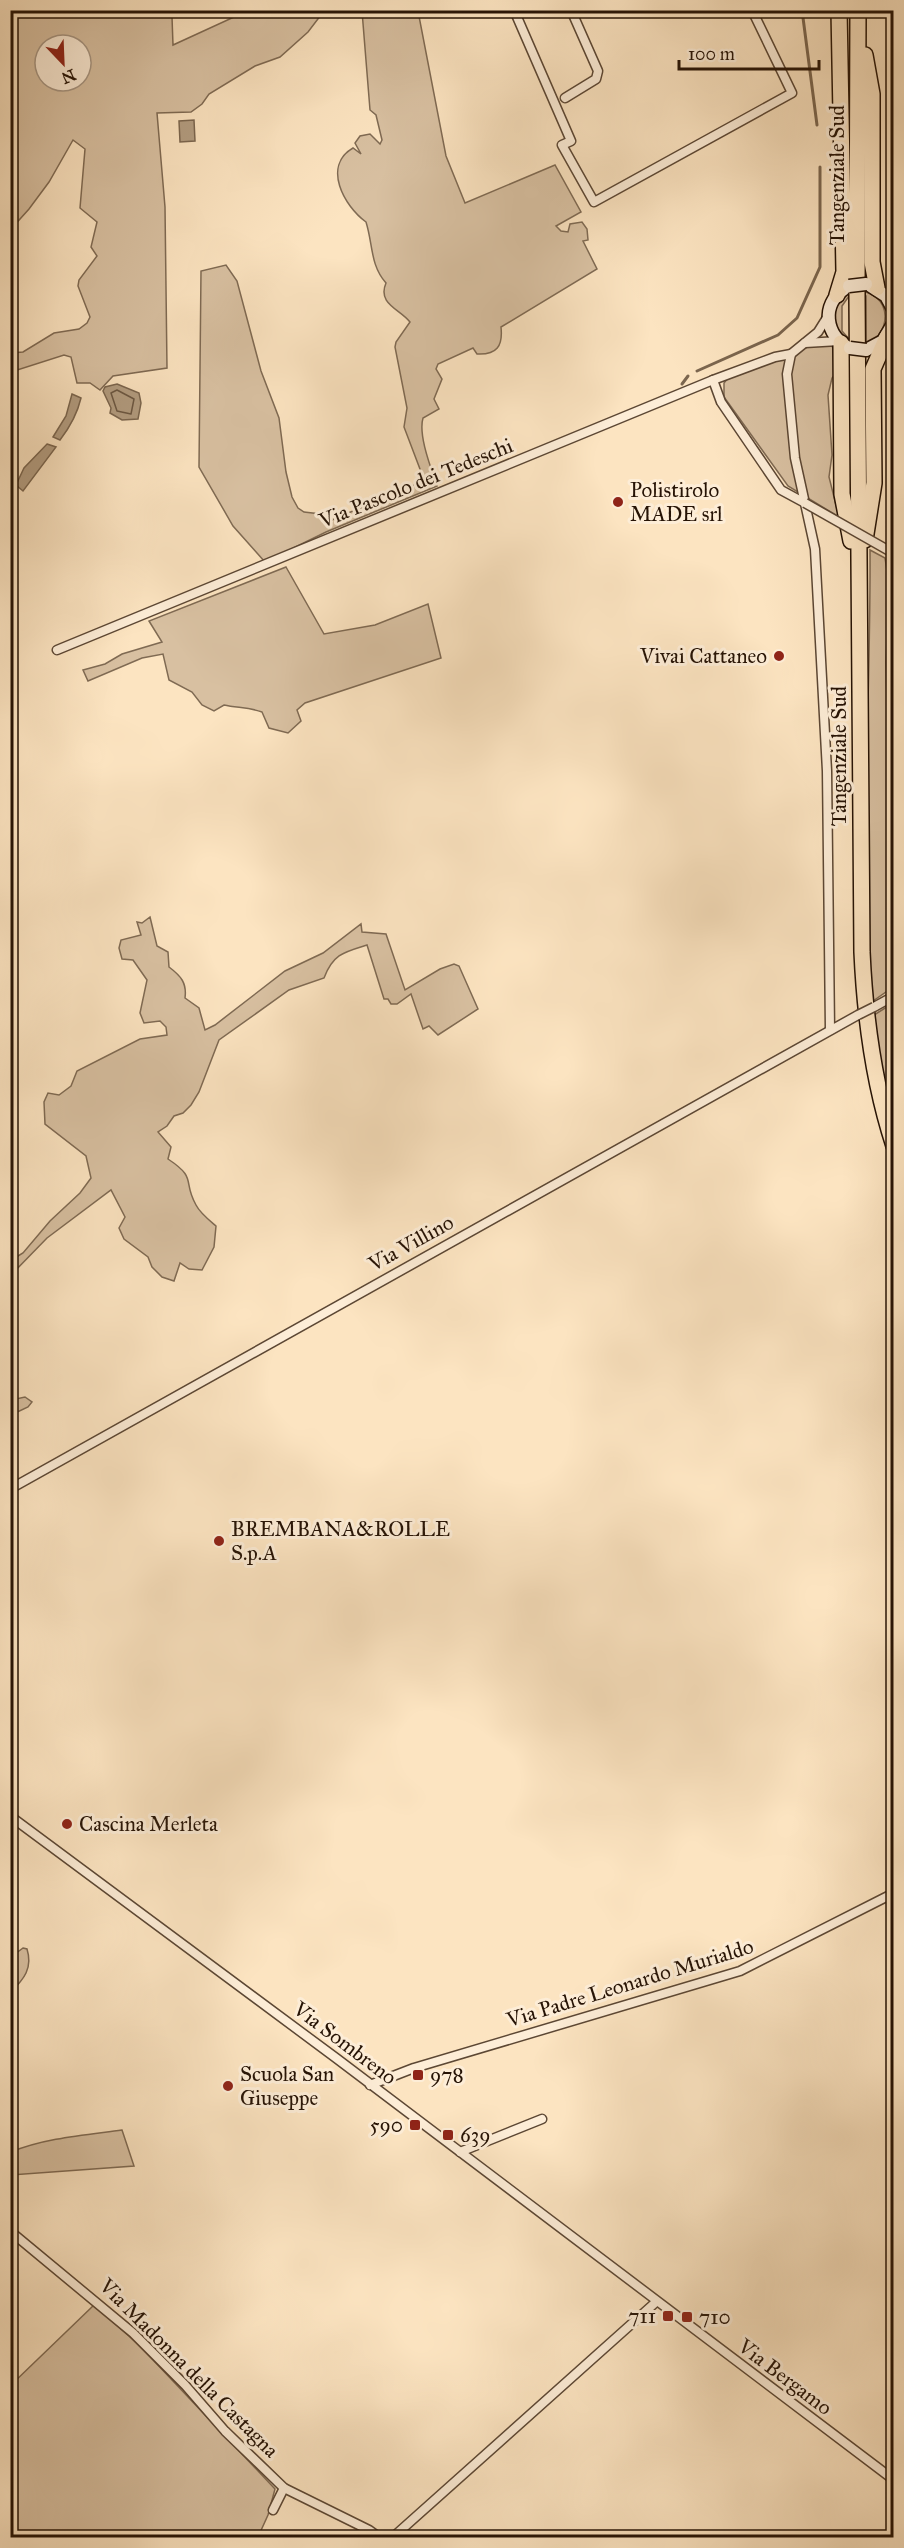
<svg xmlns="http://www.w3.org/2000/svg" width="904" height="2548" viewBox="0 0 904 2548" font-family="'IM FELL Great Primer',serif">
	<rect width="100%" height="100%" fill="#fce4c1"/>
	<filter id="stains"><feTurbulence type="fractalNoise" baseFrequency=".00333" numOctaves="4"/><feColorMatrix values="0 0 0 0 .2 0 0 0 0 .09 0 0 0 0 .02 0 0 0 .5 -.17"/></filter>
	<radialGradient id="worn" r=".72"><stop offset=".6" stop-color="#630" stop-opacity="0"/><stop offset="1" stop-color="#630" stop-opacity=".3"/></radialGradient>
	<!-- green -->
	<g fill="#d8c0a1" stroke="#7f6a53" stroke-width="1.5" fill-rule="evenodd">
		<path d="M11,10L181,11L172,17L173,45L247,11H324L308,32L280,57L255,66L209,94L202,104L191,112L157,113L165,207L167,368L113,376L100,390L90,383H77L71,357L64,355L11,372V353L23,352L54,333L79,329L87,323L90,317L78,286L79,280L97,256L91,247L97,222L80,208L85,149L73,140L49,182L29,209L11,229ZM45,45H81V81H45Z"/>
		<path d="M362,11H418L446,156L465,203L555,165L581,212L556,226L561,231L568,232L570,224L582,222L587,229L588,240L583,241L597,269L501,327C503,346 497,355 477,354L473,348L438,364L436,369L442,379L434,399L439,409L423,418C418,435 431,468 437,486L326,532L265,562L233,526L199,467L201,271L226,265L237,281L261,371L279,418L286,472L292,497L298,508L304,512L321,514L327,522L419,483L423,477L404,427L407,408L395,347L396,342L410,322C400,309 377,304 386,283C370,265 373,244 366,222C344,206 322,166 353,148L361,154L355,143L360,136L370,134L380,144L382,140L376,115L370,110Z"/>
		<path d="M850,290C900,289 890,343 861,344C853,345 845,340 838,337L830,310ZM849,296H866V341L850,340L842,331V306Z"/>
		<path d="M815,343H825L837,349L840,369L832,378L828,395L832,455L829,477L839,517L788,486L724,397V383L728,378Z"/>
		<path d="M870,550L885,558L887,571V844L894,923L893,987L873,1001C859,851 871,700 870,550Z"/>
		<path d="M286,567L324,634L375,625L428,604L441,658L305,703L297,710L301,721L288,733L269,728L262,712C249,707 237,708 224,705L214,711L202,705L192,692L169,680L163,654L142,658L88,681L83,670L105,664L122,654L162,642L149,621Z"/>
		<path d="M150,917L157,946L168,952L169,967C181,976 187,983 185,998L199,1008L205,1030L215,1025L285,971L323,953L361,924L362,932L386,934L405,990L440,969L454,964L459,966L478,1009L438,1035L429,1026L423,1029L411,994L397,1004H391L388,999H384L367,945C344,952 333,954 324,978L289,990L219,1040L199,1092L191,1105L183,1113L174,1116L167,1126L158,1132L171,1147L168,1159C198,1179 182,1180 196,1205C200,1213 209,1220 216,1226L214,1247L202,1270L189,1269L180,1263L174,1281L162,1277L152,1267L148,1257L124,1239L119,1228L125,1217L111,1190L47,1238L11,1275V1251L18,1256L23,1253L50,1221L80,1193L91,1178L86,1156L45,1124L44,1102L48,1093L59,1095L71,1086L77,1071L140,1039L167,1035L166,1027L160,1021L144,1023L140,1013L147,980L133,960L122,959L119,948L121,940L141,935L137,922L142,923Z"/>
		<path d="M893,1003V1106C881,1078 878,1046 874,1015Z"/>
		<path d="M25,1397L32,1402L28,1407L11,1415V1400Z"/>
		<path d="M23,1948L27,1949C33,1968 24,1979 11,1992V1957Z"/>
		<path d="M122,2130L134,2166L11,2175V2152C45,2138 85,2135 122,2130Z"/>
		<path d="M94,2305L138,2344L275,2489L268,2515L258,2537L11,2538V2385Z"/>
	</g>
	<!-- water -->
	<g fill="#b39d81" stroke="#7b664f" stroke-width="1.5">
		<path d="M194,120L195,141L180,142L179,121Z"/>
		<path d="M117,384L139,393L141,403L138,419L122,420L110,413L111,408L103,391L105,387Z"/>
		<path d="M72,394L81,398C77,415 70,427 60,440L53,437L66,416Z"/>
		<path d="M47,444L56,447L23,491L16,485L24,468Z"/>
	</g>
	<g fill="none" stroke-linecap="round" stroke-linejoin="round">
		<!-- shore -->
		<path stroke="#6c5843" stroke-width="1.5" d="M117,390L134,399L131,414L117,411L111,393Z"/>
		<!-- stream -->
		<g stroke="#7b664f" stroke-width="3">
			<path d="M802,10L817,125"/>
			<path d="M697,371L778,335L797,318L820,267V167"/>
			<path d="M682,384L688,376"/>
		</g>
		<defs>
			<g id="street">
				<path d="M514,10L571,141L562,145L594,202L792,93L752,10"/>
				<path d="M565,98L596,79L598,71L571,10"/>
				<path d="M828,316L818,332L791,354L787,374L795,458L815,549L827,771L830,1030"/>
				<path d="M805,343L839,341"/>
				<path d="M713,380L721,402L781,490L805,503"/>
				<path d="M894,553L891,662L894,847"/>
				<path d="M57,650L713,380L775,357L791,354"/>
				<path d="M874,1007L894,996"/>
				<path d="M10,1489L858,1015"/>
				<path d="M10,1816L336,2058L894,2480"/>
				<path d="M370,2085L414,2068L740,1971L894,1893"/>
				<path d="M460,2152L542,2119"/>
				<path d="M10,2231L133,2333L185,2385L225,2431L284,2488L369,2530L380,2538"/>
				<path d="M273,2510L284,2488"/>
				<path d="M392,2538L656,2302"/>
			</g>
			<g id="secondary">
				<path d="M869,285L886,296L894,311"/>
				<path d="M844,289C821,305 825,335 849,348"/>
				<path d="M866,350L883,341L894,322"/>
			</g>
			<g id="highway">
				<path d="M858,10L857,295L862,952C865,1018 873,1082 894,1146"/>
				<path d="M865,55L872,94V262L877,288"/>
				<path d="M837,295L844,272L839,10"/>
				<path d="M841,343L842,494L851,541"/>
				<path d="M865,540L874,483L873,369L887,337"/>
			</g>
		</defs>
		<!-- street casing -->
		<use href="#street" stroke="#5c4734" stroke-width="11"/>
		<!-- secondary casing -->
		<use href="#secondary" stroke="#261305" stroke-width="15"/>
		<!-- highway casing -->
		<use href="#highway" stroke="#261305" stroke-width="18"/>
		<!-- street -->
		<use href="#street" stroke="#fdedd7" stroke-width="8"/>
		<!-- secondary -->
		<use href="#secondary" stroke="#fdedd7" stroke-width="12"/>
		<!-- highway -->
		<use href="#highway" stroke="#fce4c1" stroke-width="15"/>
		<defs>
			<g id="street-bridge">
				<path d="M805,503L893,553"/>
				<path d="M858,1015L874,1007"/>
			</g>
			<g id="secondary-bridge">
				<path d="M849,286L866,284"/>
				<path d="M850,348L866,350"/>
			</g>
		</defs>
		<!-- street-bridge casing -->
		<use href="#street-bridge" stroke="#5c4734" stroke-width="11" stroke-linecap="butt"/>
		<!-- secondary-bridge casing -->
		<use href="#secondary-bridge" stroke="#261305" stroke-width="15" stroke-linecap="butt"/>
		<!-- street-bridge -->
		<use href="#street-bridge" stroke="#fdedd7" stroke-width="8"/>
		<!-- secondary-bridge -->
		<use href="#secondary-bridge" stroke="#fdedd7" stroke-width="12"/>
	</g>
	<!-- markers -->
	<g fill="#8f2418" stroke="#fdedd7" stroke-width="2">
		<circle cx="618" cy="502" r="6"/>
		<circle cx="779" cy="656" r="6"/>
		<circle cx="219" cy="1541" r="6"/>
		<circle cx="67" cy="1824" r="6"/>
		<rect x="412" y="2069" width="12" height="12" rx="3"/>
		<circle cx="228" cy="2086" r="6"/>
		<rect x="409" y="2119" width="12" height="12" rx="3"/>
		<rect x="442" y="2129" width="12" height="12" rx="3"/>
		<rect x="662" y="2310" width="12" height="12" rx="3"/>
		<rect x="681" y="2311" width="12" height="12" rx="3"/>
	</g>
	<g text-anchor="middle" dominant-baseline="central" stroke-width="6" stroke-linejoin="round" paint-order="stroke">
		<!-- street labels -->
		<g font-size="21" fill="#261305" stroke="#fdedd7">
			<text transform="translate(837 175) rotate(-90)">Tangenziale Sud</text>
			<text transform="translate(416 483) rotate(-22)">Via Pascolo dei Tedeschi</text>
			<text transform="translate(839 756) rotate(-90)">Tangenziale Sud</text>
			<text transform="translate(411 1243) rotate(-29)">Via Villino</text>
			<text transform="translate(630 1983) rotate(-17)">Via Padre Leonardo Murialdo</text>
			<text transform="translate(345 2043) rotate(37)">Via Sombreno</text>
			<text transform="translate(189 2368) rotate(45)">Via Madonna della Castagna</text>
			<text transform="translate(785 2377) rotate(37)">Via Bergamo</text>
		</g>
		<!-- poi labels -->
		<g font-size="21" fill="#261305" stroke="#fdedd7" text-anchor="start">
			<text x="630" y="490">Polistirolo<tspan x="630" dy="24">MADE srl</tspan></text>
			<text x="767" y="656" text-anchor="end">Vivai Cattaneo</text>
			<text x="231" y="1529">BREMBANA&amp;ROLLE<tspan x="231" dy="24">S.p.A</tspan></text>
			<text x="79" y="1824">Cascina Merleta</text>
			<text x="240" y="2074">Scuola San<tspan x="240" dy="24">Giuseppe</tspan></text>
			<text x="430" y="2075">978</text>
			<text x="403" y="2125" text-anchor="end">590</text>
			<text x="460" y="2135">639</text>
			<text x="656" y="2316" text-anchor="end">711</text>
			<text x="699" y="2317">710</text>
		</g>
	</g>
	<!-- margin -->
	<rect width="904" height="2548" fill="none" stroke="#fce4c1" stroke-width="36"/>
	<rect x="12" y="12" width="880" height="2524" fill="none" stroke="#261305" stroke-width="3"/>
	<rect x="18" y="18" width="868" height="2512" fill="none" stroke="#261305" stroke-width="1.5"/>
	<!-- north arrow -->
	<g transform="translate(63 63) rotate(157)"><circle r="28" fill="#fdedd7" stroke="#a79683" stroke-width="1.5"/>
	<path d="M0-4.5L10 22L0 15L-10 22Z" fill="#8f2418"/>
	<text y="-9" font-size="16" font-weight="bold" text-anchor="middle" fill="#261305">N</text>
	</g>
	<!-- scale -->
	<path d="M679 60v9h140v-9" fill="none" stroke="#261305" stroke-width="3"/>
	<text x="688" y="60" font-size="18" fill="#261305" stroke="#fdedd7" stroke-width="4.5" paint-order="stroke">100 m</text>
	<rect width="100%" height="100%" filter="url(#stains)"/>
	<rect width="100%" height="100%" fill="url(#worn)"/>
</svg>
